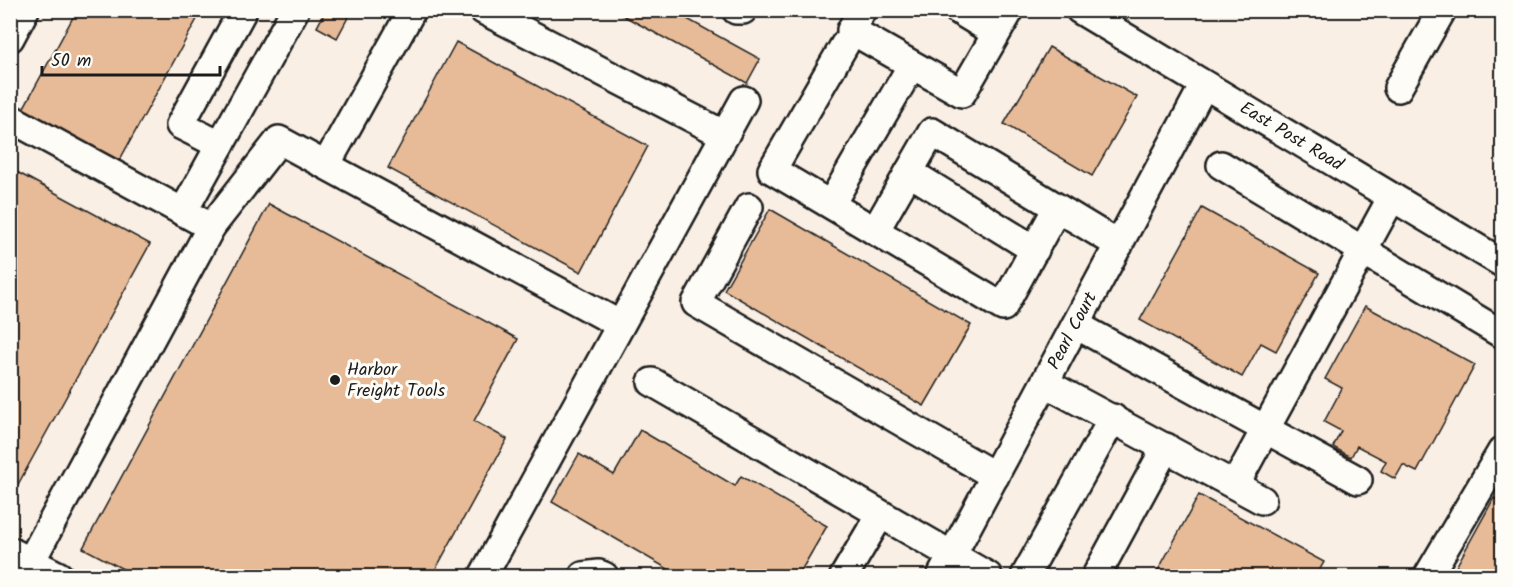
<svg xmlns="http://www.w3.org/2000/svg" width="1513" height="587" viewBox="0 0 1513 587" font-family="Kalam,sans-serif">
	<rect width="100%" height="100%" fill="#f9efe4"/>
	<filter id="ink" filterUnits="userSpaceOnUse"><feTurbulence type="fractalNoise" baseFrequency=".0167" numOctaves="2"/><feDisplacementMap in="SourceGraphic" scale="12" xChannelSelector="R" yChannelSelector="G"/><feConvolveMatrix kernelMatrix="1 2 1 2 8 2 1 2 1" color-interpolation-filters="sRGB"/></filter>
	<g filter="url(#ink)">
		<!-- building -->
		<g fill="#e7bb97" stroke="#1c1c1c" stroke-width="1.5">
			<path d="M77,10H202L118,163L22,111Z"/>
			<path d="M326,10H352L337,38L317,27Z"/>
			<path d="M613,10H671L760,59L747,83Z"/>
			<path d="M1489,10H1502V18Z"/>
			<path d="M456,42L648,146L581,272L388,168Z"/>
			<path d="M1049,47L1137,97L1092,176L1004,124Z"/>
			<path d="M15,171L150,244L10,499V179Z"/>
			<path d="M269,204L518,339L474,421L507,439L432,576H136L83,548Z"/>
			<path d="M1202,208L1319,273L1276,351L1261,343L1242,377L1140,320Z"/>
			<path d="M770,209L971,325L924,406L724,290Z"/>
			<path d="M1365,306L1475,365L1417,472L1403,465L1395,479L1381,471L1386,461L1357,446L1351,457L1333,447L1341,431L1324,422L1342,388L1325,379Z"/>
			<path d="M640,430L735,486L741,476L827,526L798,576H680L552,502L579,454L614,475Z"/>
			<path d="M1199,495L1324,562L1316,576H1155Z"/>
			<path d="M1494,498L1502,502V576H1451Z"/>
		</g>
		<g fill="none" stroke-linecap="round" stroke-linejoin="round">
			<defs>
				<g id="minor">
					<path d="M483,10L725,135"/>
					<path d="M736,10H743"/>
					<path d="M862,10L851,30L962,93L1010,10"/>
					<path d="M958,10L996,33"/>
					<path d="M1080,10L1502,263"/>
					<path d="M10,38L25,10"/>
					<path d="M845,44L772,170L875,231L932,132L1119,245"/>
					<path d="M1398,88L1441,12"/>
					<path d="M10,118L211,227L23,576"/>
					<path d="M220,145L180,125L243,10"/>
					<path d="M326,165L412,10"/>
					<path d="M1221,165L1500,333"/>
					<path d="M909,172L1035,250"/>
					<path d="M831,204L905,77"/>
					<path d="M749,207L696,303L995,476"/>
					<path d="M183,212L295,10"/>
					<path d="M211,227L279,140L619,324"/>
					<path d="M875,231L1003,307L1057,208"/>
					<path d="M1076,325L1358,480"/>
					<path d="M652,382L988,576"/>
					<path d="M1045,383L1262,500"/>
					<path d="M1235,485L1392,197"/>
					<path d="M10,551L59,576"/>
					<path d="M483,576L744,100"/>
					<path d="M583,576L599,574L604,576"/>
					<path d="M844,576L880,515"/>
					<path d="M941,576L1204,85"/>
					<path d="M1025,576L1113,418"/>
					<path d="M1096,576L1166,447"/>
					<path d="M1428,576L1502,451"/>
				</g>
			</defs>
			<!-- minor casing -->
			<use href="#minor" stroke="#1c1c1c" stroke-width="32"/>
			<!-- minor -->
			<use href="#minor" stroke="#fdfcf7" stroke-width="27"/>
		</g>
	</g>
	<!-- markers -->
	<circle fill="#1c1c1c" stroke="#fdfcf7" stroke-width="2" cx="335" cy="380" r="6"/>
	<g text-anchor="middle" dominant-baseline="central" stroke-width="6" stroke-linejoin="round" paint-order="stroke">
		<!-- street labels -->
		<g font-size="18" fill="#1c1c1c" stroke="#fdfcf7">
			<text transform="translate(1291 137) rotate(31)">East Post Road</text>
			<text transform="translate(1073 331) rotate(-62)">Pearl Court</text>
		</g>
		<!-- poi labels -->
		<g font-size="18" fill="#1c1c1c" stroke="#fdfcf7" text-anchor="start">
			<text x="347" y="370">Harbor<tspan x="347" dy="21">Freight Tools</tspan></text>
		</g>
	</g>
	<!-- margin -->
	<rect width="1513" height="587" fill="none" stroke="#fdfcf7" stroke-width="36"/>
	<rect x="18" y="18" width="1477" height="551" fill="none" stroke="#1c1c1c" stroke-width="2" filter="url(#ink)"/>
	<!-- scale -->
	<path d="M42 66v9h178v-9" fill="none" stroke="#1c1c1c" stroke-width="3"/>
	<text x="51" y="66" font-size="18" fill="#1c1c1c" stroke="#fdfcf7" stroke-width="4.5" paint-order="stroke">50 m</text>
</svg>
